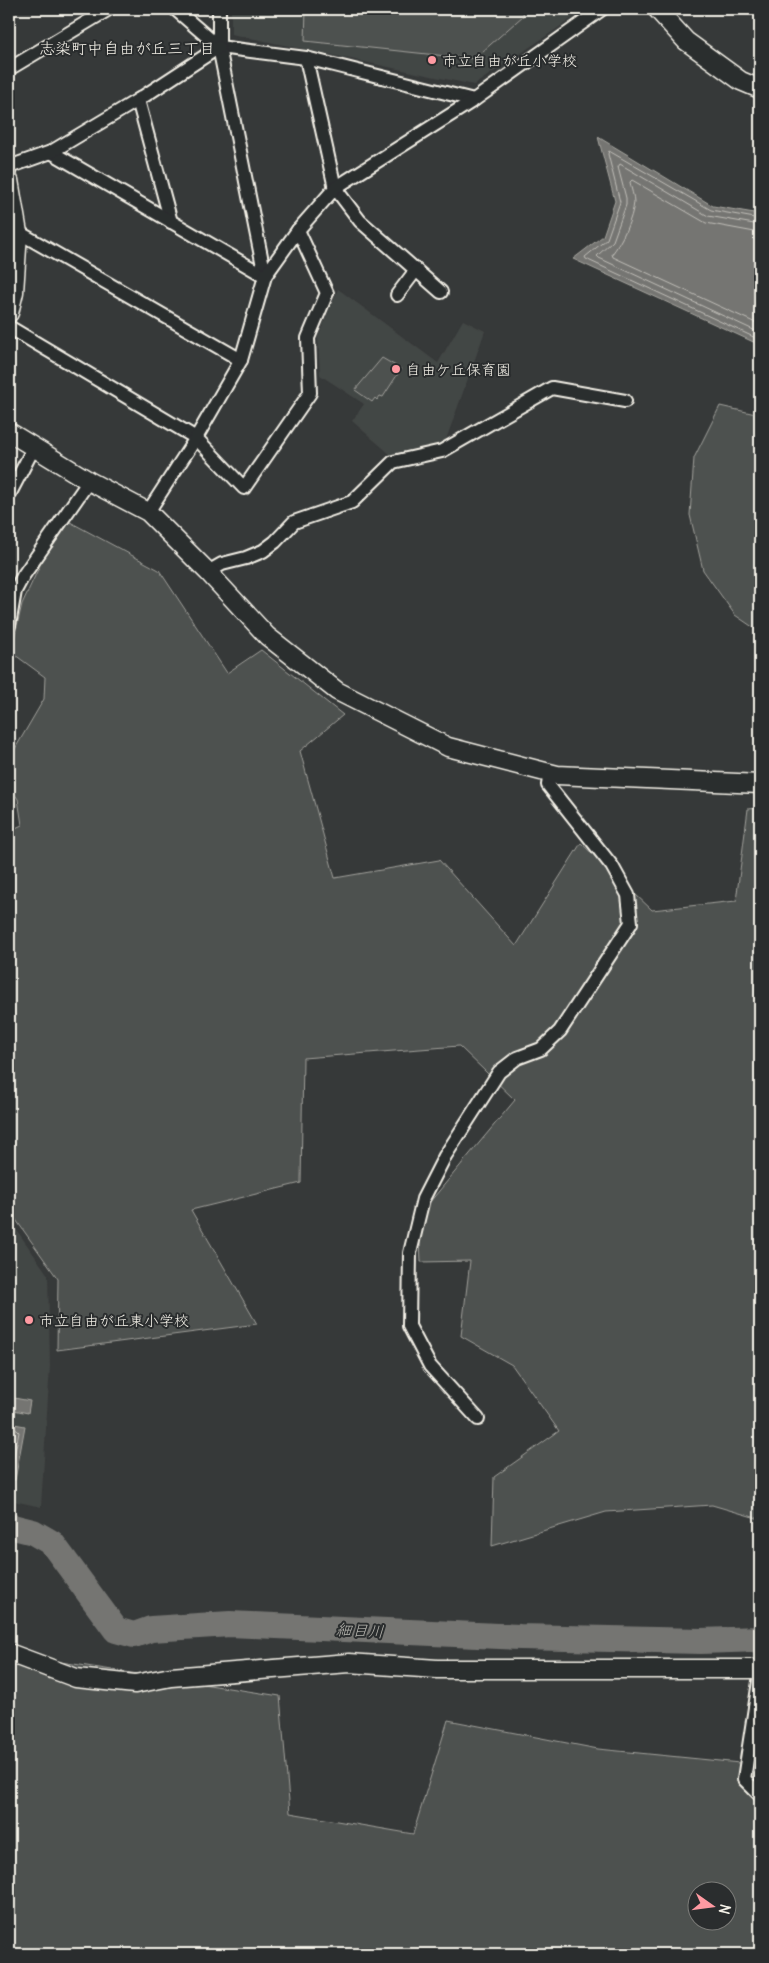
<svg xmlns="http://www.w3.org/2000/svg" width="769" height="1963" viewBox="0 0 769 1963" font-family="Delius,'Klee One',sans-serif">
	<rect width="100%" height="100%" fill="#363939"/>
	<filter id="ink" filterUnits="userSpaceOnUse"><feTurbulence type="fractalNoise" baseFrequency=".02" numOctaves="2"/><feDisplacementMap in="SourceGraphic" scale="10" xChannelSelector="R" yChannelSelector="G"/><feConvolveMatrix kernelMatrix="1 2 1 2 8 2 1 2 1" color-interpolation-filters="sRGB"/></filter>
	<g filter="url(#ink)">
		<!-- built -->
		<g fill="#434645">
			<path d="M231,9H586L474,85L231,34Z"/>
			<path d="M338,289L438,363L463,320L485,331L443,448L391,455L352,421L364,404L320,375L318,337Z"/>
			<path d="M9,1219L48,1275L50,1366L41,1507L9,1500Z"/>
		</g>
		<!-- green -->
		<g fill="#4e514f" stroke="#a1a19c" fill-rule="evenodd">
			<path d="M306,9H521L524,15L474,59L305,41Z"/>
			<path d="M382,358L401,369L383,397L380,396L377,400L375,398L372,402L355,390Z"/>
			<path d="M720,406L760,415V632L735,615L703,570L690,515L694,458Z"/>
			<path d="M70,522L159,570L227,673L261,650L343,715L300,751L335,878L439,860L516,946L581,843L652,910L736,901L748,809L760,808V1519L712,1505L606,1512L492,1546L494,1477L559,1431L512,1365L461,1336L470,1261L421,1262L419,1215L515,1100L459,1046L303,1058L301,1183L191,1210L257,1324L57,1350L58,1279L9,1210V831L22,825L18,799L9,786V759L44,699L45,677L11,652L22,604L41,563Z"/>
			<path d="M9,1654L280,1696L290,1813L413,1834L448,1720L598,1749L760,1765V1954H9ZM696,1890H726V1920H696Z"/>
		</g>
		<!-- water -->
		<g fill="#757572" stroke="#a8a7a1">
			<path d="M598,137L713,206L760,214V345L573,259L603,236L615,201Z"/>
			<path d="M9,1397L30,1401L28,1413L9,1409Z"/>
			<path d="M9,1423L25,1426L15,1480L9,1479Z"/>
		</g>
		<g fill="none" stroke-linecap="round" stroke-linejoin="round">
			<!-- shore -->
			<g stroke="#c1bfb9" stroke-width="1">
				<path d="M760,219L711,210L609,151L608,154L620,202L607,239L585,257L586,259L760,340"/>
				<path d="M760,225L708,216L620,164L618,167L626,198V205L613,241L597,256L599,258L760,333"/>
				<path d="M760,233L706,223L632,180L630,182C631,189 634,196 634,202C633,218 621,243 612,254L613,257L760,325"/>
				<path d="M9,1428L17,1430L19,1432L11,1472L9,1474"/>
			</g>
			<!-- river -->
			<path stroke="#757572" stroke-width="26" d="M9,1526L33,1532L52,1543L116,1630L134,1635L151,1629L230,1624L520,1637L701,1641L760,1639"/>
			<defs>
				<g id="street">
					<path d="M175,9L219,47L306,58L474,100"/>
					<path d="M219,9V47L265,276"/>
					<path d="M306,58L335,188L360,221L441,292"/>
					<path d="M9,69L109,9"/>
					<path d="M138,100L171,222"/>
					<path d="M51,152L265,276"/>
					<path d="M9,167L51,152L138,100L219,47"/>
					<path d="M13,229L241,360"/>
					<path d="M397,295L416,270"/>
					<path d="M9,327L196,438L244,488L310,393L308,338L327,293L298,230"/>
					<path d="M9,495L34,447"/>
					<path d="M148,512L196,438L241,360L265,276L298,230L335,188L474,100L602,9"/>
					<path d="M208,572L222,564L246,558L263,551L275,542L294,522L352,502L393,462L442,451L552,388L625,401"/>
					<path d="M9,625L15,591L23,576L89,481"/>
					<path d="M478,1419L430,1366L409,1326L410,1253L423,1199L445,1156L499,1072L517,1058L541,1049L560,1031L631,923L628,895L612,866L548,785L550,773"/>
					<path d="M760,1675L744,1779L760,1795"/>
				</g>
				<g id="secondary">
					<path d="M657,9L686,41L741,81L760,89"/>
					<path d="M9,180L18,233L14,292L9,313"/>
					<path d="M9,432L89,481L148,512L208,572L267,636L337,691L448,747L557,775L760,784"/>
					<path d="M9,1653L76,1678L135,1684L171,1677L349,1663L437,1669H760"/>
				</g>
			</defs>
			<!-- street casing -->
			<use href="#street" stroke="#f4f1e8" stroke-width="16"/>
			<!-- secondary casing -->
			<use href="#secondary" stroke="#f4f1e8" stroke-width="21"/>
			<!-- street -->
			<use href="#street" stroke="#2a2d2e" stroke-width="12"/>
			<!-- secondary -->
			<use href="#secondary" stroke="#2a2d2e" stroke-width="18"/>
		</g>
	</g>
	<!-- markers -->
	<g fill="#ff9aa2" stroke="#2a2d2e" stroke-width="2">
		<circle cx="432" cy="60" r="5"/>
		<circle cx="396" cy="369" r="5"/>
		<circle cx="29" cy="1320" r="5"/>
	</g>
	<g text-anchor="middle" dominant-baseline="central" stroke-width="4" stroke-linejoin="round" paint-order="stroke">
		<!-- poi labels -->
		<g font-size="15" fill="#f4f1e8" stroke="#2a2d2e" text-anchor="start">
			<text x="442" y="60">市立自由が丘小学校</text>
			<text x="406" y="369">自由ケ丘保育園</text>
			<text x="39" y="1320">市立自由が丘東小学校</text>
		</g>
		<!-- neighbourhood labels -->
		<g font-size="16" fill="#f4f1e8" stroke="#2a2d2e">
			<text x="127" y="48">志染町中自由が丘三丁目</text>
		</g>
		<!-- water labels -->
		<g font-size="16" font-style="italic" fill="#b4b3ad" stroke="#2a2d2e">
			<text transform="translate(360 1630) rotate(3)">細目川</text>
		</g>
	</g>
	<!-- margin -->
	<rect width="769" height="1963" fill="none" stroke="#2a2d2e" stroke-width="30"/>
	<rect x="15" y="15" width="739" height="1933" fill="none" stroke="#f4f1e8" stroke-width="2" filter="url(#ink)"/>
	<!-- north arrow -->
	<g transform="translate(712 1906) rotate(104)"><circle r="24" fill="#2a2d2e" stroke="#7b7b78"/>
	<path d="M0-4L9 19L0 12L-9 19Z" fill="#ff9aa2"/>
	<text y="-8" font-size="14" font-weight="bold" text-anchor="middle" fill="#f4f1e8">N</text>
	</g>
</svg>
